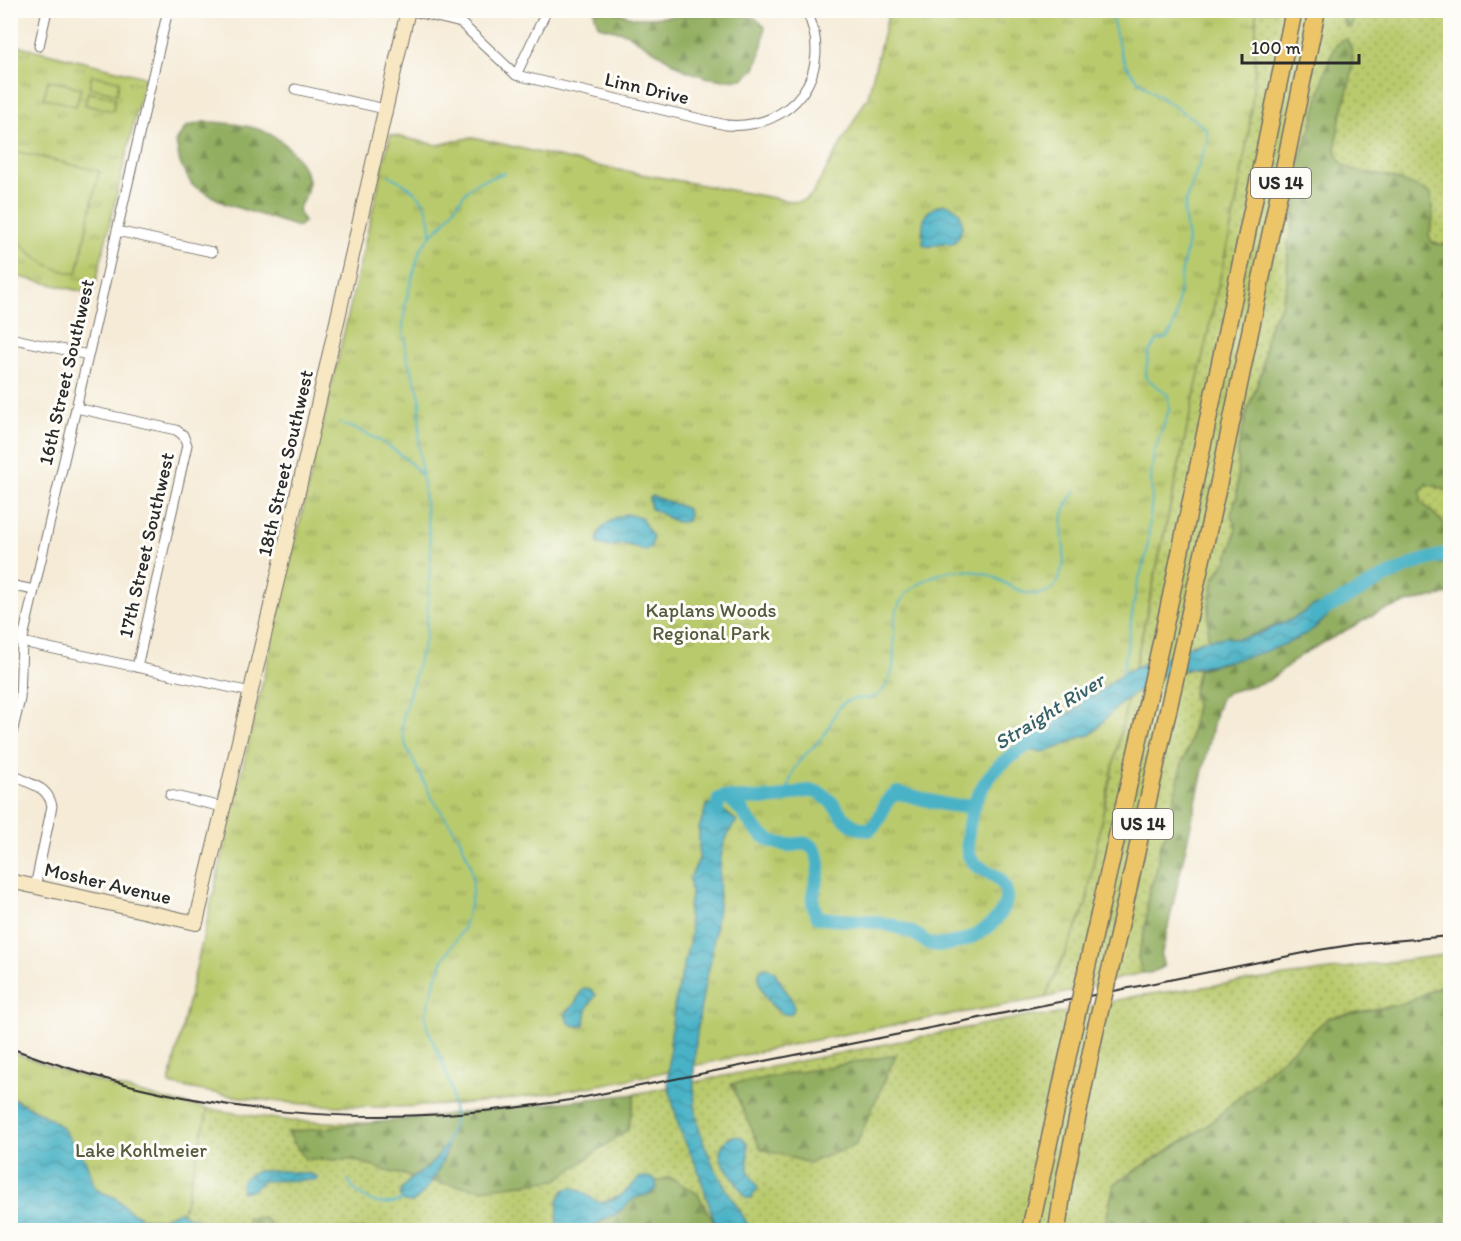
<svg xmlns="http://www.w3.org/2000/svg" width="1461" height="1241" viewBox="0 0 1461 1241" font-family="Itim,sans-serif">
	<defs>
		<pattern id="grass-dots" width="8" height="8" patternUnits="userSpaceOnUse" patternTransform="scale(1.5)"><rect width="8" height="8" fill="#b9ca6d"/><path d="M2 2h.1M6 6h.1" fill="none" stroke="#97a45a" stroke-width="1.8" stroke-linecap="round"/></pattern>
		<pattern id="forest-firs" width="22" height="20" patternUnits="userSpaceOnUse" patternTransform="scale(1.5)"><rect width="22" height="20" fill="#92ae60"/><path d="M5 1l3.5 6h-7zM16 11l3.5 6h-7z" fill="#778e4f"/></pattern>
		<pattern id="park-tufts" width="24" height="20" patternUnits="userSpaceOnUse" patternTransform="scale(1.5)"><rect width="24" height="20" fill="#b9ca6d"/><path d="M3 7l-1-3M5 7V3M7 7l1-3M15 17l-1-3M17 17v-4M19 17l1-3" fill="none" stroke="#97a45a"/></pattern>
		<pattern id="water-waves" width="16" height="10" patternUnits="userSpaceOnUse" patternTransform="scale(1.5)"><rect width="16" height="10" fill="#48b2c6"/><path d="M0 5q4-4 8 0t8 0" fill="none" stroke="#3c91a1"/></pattern>
	</defs>
	<rect width="100%" height="100%" fill="#fdfcf7"/>
	<filter id="ink" filterUnits="userSpaceOnUse"><feTurbulence type="fractalNoise" baseFrequency=".0167" numOctaves="2"/><feDisplacementMap in="SourceGraphic" scale="12" xChannelSelector="R" yChannelSelector="G"/><feConvolveMatrix kernelMatrix="1 2 1 2 8 2 1 2 1" color-interpolation-filters="sRGB"/></filter>
	<filter id="wash" filterUnits="userSpaceOnUse"><feTurbulence type="fractalNoise" baseFrequency=".008" numOctaves="4" result="noise"/><feDisplacementMap in="SourceGraphic" scale="24" xChannelSelector="R" yChannelSelector="G"/><feGaussianBlur stdDeviation="1.35" result="paint"/><feColorMatrix in="noise" values="0 0 0 0 0 0 0 0 0 0 0 0 0 0 0 0 0 1.4 0 .05"/><feComposite in="paint" operator="in"/></filter>
	<g filter="url(#wash)">
		<rect width="100%" height="100%" fill="#f5ebd7"/>
		<!-- grass -->
		<g fill="url(#grass-dots)" stroke="#727a4c" stroke-width="1.5">
			<path d="M1256,11H1450V283L1308,134L1298,164L1294,220L1288,246L1287,284L1280,308L1271,321L1267,334L1262,371L1247,412L1243,428L1238,450L1237,496L1231,515L1236,527L1234,539L1227,559L1214,579L1209,606L1208,640L1200,641L1176,653L1135,668L1235,209L1249,130L1255,69Z"/>
			<path d="M1426,485L1436,486L1450,492V529L1421,502V490Z"/>
			<path d="M1214,664L1198,670L1193,693L1196,705L1189,746L1182,763L1168,829L1160,846L1156,873L1148,893L1146,923L1139,958L1142,973L1045,998L1086,905L1100,826L1128,698L1162,676Z"/>
			<path d="M1450,954V981L1407,1003L1328,1018L1207,1126L1114,1184L1104,1230H211L210,1224L187,1216L183,1212L208,1109L291,1121L386,1124L599,1101L1021,1017L1052,1015L1136,996Z"/>
		</g>
		<!-- forest -->
		<g fill="url(#forest-firs)" stroke="#5e6c46" stroke-width="1.5">
			<path d="M595,11H613L635,18H650L714,13L742,15L755,18L765,27L761,52L755,69L743,79L724,80L705,77L685,70L626,33L599,26L595,17Z"/>
			<path d="M1342,11H1357L1350,28L1344,25Z"/>
			<path d="M1346,39C1368,63 1328,127 1338,157C1340,163 1346,167 1352,169C1360,173 1370,173 1379,175C1393,177 1419,187 1431,194L1433,219L1429,236L1433,243L1445,245L1450,243V492L1436,486L1426,485L1421,490V502L1450,529V594L1406,603L1377,613L1303,654L1268,681L1229,692L1221,698L1216,712L1165,940L1161,956L1164,967L1150,973H1142L1138,958L1146,923L1148,893L1156,873L1160,846L1168,829L1182,763L1189,746L1196,705L1193,693L1198,670C1236,657 1316,646 1333,606L1315,605L1293,619L1246,637L1236,639L1225,637L1208,640L1209,606L1214,579L1227,559L1234,539L1236,527L1231,515L1237,496L1238,450L1243,428L1247,412L1262,371L1267,334L1271,321L1280,308L1287,284L1288,246L1294,220L1298,164L1312,125L1325,72L1334,48L1341,40Z"/>
			<path d="M204,122C243,123 279,127 301,164C304,169 309,178 308,185C308,194 300,203 298,211L304,222L298,227L226,204L192,185L180,163L176,142L186,127Z"/>
			<path d="M1450,981V1230H1104L1114,1184L1207,1126L1328,1018L1407,1003Z"/>
			<path d="M896,1055L856,1145L809,1163L761,1149L731,1084Z"/>
			<path d="M635,1094L628,1129L557,1180L481,1189L440,1183L386,1171L354,1160L305,1159L287,1132Z"/>
			<path d="M669,1177L698,1194L718,1230H557L604,1202Z"/>
			<path d="M247,1218H263L279,1230H247Z"/>
		</g>
		<!-- park -->
		<g fill="url(#park-tufts)" stroke="#727a4c" stroke-width="1.5">
			<path d="M1014,10L1036,16L1038,10L1256,11L1255,69L1249,130L1235,209L1100,826L1086,905L1045,998C962,1013 878,1027 796,1044C690,1066 578,1094 470,1103C370,1112 268,1106 169,1084L390,135L438,145L472,137L597,166L796,202L807,199L813,193L868,96L889,11Z"/>
			<path d="M11,44L145,77L93,294L11,275Z"/>
			<path d="M10,1051C75,1077 140,1095 208,1109L183,1212H180L160,1219H144L131,1212L124,1205L99,1191L94,1186L92,1176L63,1129L51,1119L11,1097Z"/>
		</g>
		<!-- pitch -->
		<g fill="#b9ca6d" stroke="#727a4c" stroke-width="1.5">
			<path d="M92,75L119,81L117,94L89,87Z"/>
			<path d="M48,80L81,88L76,106L44,98Z"/>
			<path d="M88,92L115,98L113,111L85,105Z"/>
			<path d="M10,150L99,171L77,274C46,269 30,255 11,232Z"/>
		</g>
		<!-- water -->
		<g fill="url(#water-waves)" stroke="#3a6e78" stroke-width="1.5">
			<path d="M944,204C967,206 966,235 952,244C949,244 946,243 943,243C935,243 931,250 923,244C923,222 919,211 944,204Z"/>
			<path d="M652,496L686,508L689,513L687,521C672,526 665,513 651,509L649,499Z"/>
			<path d="M625,514L641,517L645,525L653,537L651,548L645,551L623,544L609,547L598,544C594,528 613,519 625,514Z"/>
			<path d="M1315,605L1334,606C1316,642 1250,657 1214,664C1197,668 1176,669 1160,677C1143,686 1126,698 1112,712C1105,718 1098,730 1090,735C1087,736 1084,736 1081,737C1057,747 1049,757 1021,748L1031,735L1078,708L1083,702L1082,692L1094,696L1123,673L1143,664L1176,653L1200,641L1225,637L1236,639L1256,635L1293,619Z"/>
			<path d="M707,804L719,807L737,821C714,847 722,878 718,908C716,923 714,938 712,953C711,965 706,977 704,989C696,1033 689,1081 698,1124C704,1148 717,1174 730,1195C737,1207 745,1217 750,1230H717L697,1167L680,1131L668,1084L670,1044L674,1007L691,934L688,913L691,895L690,878L699,859V828Z"/>
			<path d="M766,967L774,971L793,1002L794,1009L791,1014C775,1019 755,984 759,973C760,969 762,969 766,967Z"/>
			<path d="M585,988L590,989L596,995L588,1006L584,1026H574L568,1022L565,1014L576,1002L581,991Z"/>
			<path d="M10,1097L51,1119L63,1129L86,1161L94,1186L99,1191L116,1198L131,1212L144,1219H160L180,1211L187,1216L211,1224V1230H11Z"/>
			<path d="M733,1136L742,1137L748,1144V1170L758,1188L751,1198H746L721,1160C718,1149 724,1141 733,1136Z"/>
			<path d="M446,1145L447,1147C443,1164 427,1194 412,1203L404,1202L400,1197C403,1179 419,1176 430,1165C437,1159 440,1151 446,1145Z"/>
			<path d="M258,1171H284L314,1175L317,1177V1180L263,1181L251,1191L241,1192V1183L247,1176Z"/>
			<path d="M640,1177H648L656,1180V1189L650,1194L635,1198L616,1214L604,1219L590,1230H557L558,1200L564,1190C581,1182 586,1199 599,1202C615,1205 631,1187 640,1177Z"/>
		</g>
		<g fill="none" stroke-linecap="round" stroke-linejoin="round">
			<!-- stream -->
			<g stroke="#48b2c6" stroke-width="2">
				<path d="M1110,10C1115,27 1117,45 1124,61C1139,92 1184,108 1207,130L1208,140L1186,200L1184,213L1188,240L1181,276L1176,318L1171,332L1167,338L1158,340L1149,352L1145,377L1168,395L1169,410L1154,453L1151,477L1152,498L1147,552L1136,589L1123,673"/>
				<path d="M389,175C417,191 431,200 431,235"/>
				<path d="M339,423C372,434 399,449 422,475"/>
				<path d="M787,796C789,785 790,775 796,766C804,753 818,745 826,732C833,721 836,704 850,700C866,695 873,705 886,686C906,653 877,611 916,586C926,579 936,574 949,571C961,569 978,571 989,575C1009,583 1030,604 1052,589C1056,586 1057,582 1059,578C1070,553 1059,537 1063,515C1065,506 1071,498 1076,491"/>
				<path d="M445,1147L454,1122L452,1092L444,1066L427,1027L426,1013L435,981L443,960L463,929L471,902L473,880L470,863L459,837L432,798L406,746L402,730L403,716L426,636L431,550L419,450L420,396L407,358L403,327L405,304L420,250L431,235L444,223L465,193L475,183L505,173"/>
				<path d="M348,1180C359,1200 381,1209 402,1200"/>
			</g>
			<!-- river -->
			<g stroke="#48b2c6" stroke-width="14">
				<path d="M1314,615L1383,578L1416,563L1450,553"/>
				<path d="M728,798C743,798 760,800 775,798C791,797 805,786 821,794C841,805 840,827 869,830C885,818 880,803 896,793C924,796 946,811 974,804"/>
				<path d="M714,823L719,799L723,797C742,801 748,828 765,837C770,841 780,844 787,845C797,846 808,838 815,851C829,874 802,891 818,917C840,922 863,919 886,924C897,926 911,932 920,937C923,939 925,942 928,943C954,953 1016,922 1005,888C999,870 975,872 969,855C966,848 968,839 968,832C973,787 997,761 1035,741"/>
			</g>
		</g>
	</g>
	<g filter="url(#ink)">
		<g fill="none" stroke-linecap="round" stroke-linejoin="round">
			<defs>
				<g id="street">
					<path d="M408,10L461,23L516,75L726,125C792,131 837,72 806,10"/>
					<path d="M39,46L47,10"/>
					<path d="M516,75L547,10"/>
					<path d="M295,89L385,109"/>
					<path d="M117,231L212,252"/>
					<path d="M10,338L88,355"/>
					<path d="M76,408L176,430L183,435L187,445L137,667"/>
					<path d="M10,585L34,590"/>
					<path d="M22,642L251,692"/>
					<path d="M10,742L20,699L22,642L168,10"/>
					<path d="M10,769C24,788 46,780 52,806L35,887"/>
					<path d="M170,795L223,807"/>
				</g>
				<path id="secondary" d="M10,881L196,923L305,462L408,10"/>
				<g id="highway">
					<path d="M1112,962L1217,491L1317,10"/>
					<path d="M1087,967L1163,634L1294,10"/>
					<path d="M1030,1230L1074,1027"/>
					<path d="M1057,1230L1064,1182L1096,1027"/>
				</g>
			</defs>
			<!-- street casing -->
			<use href="#street" stroke="#726e67" stroke-width="11"/>
			<!-- secondary casing -->
			<use href="#secondary" stroke="#726e67" stroke-width="16"/>
			<!-- highway casing -->
			<use href="#highway" stroke="#726e67" stroke-width="19"/>
			<!-- street -->
			<use href="#street" stroke="#fff" stroke-width="9"/>
			<!-- secondary -->
			<use href="#secondary" stroke="#f7e8c3" stroke-width="14"/>
			<!-- highway -->
			<use href="#highway" stroke="#ecc569" stroke-width="16"/>
			<!-- rail -->
			<path stroke="#2b2b2b" stroke-width="2" d="M10,1048C196,1117 375,1132 570,1100L1319,950L1357,944L1450,936"/>
			<defs>
				<g id="highway-bridge">
					<path d="M1074,1027L1087,967"/>
					<path d="M1096,1027L1112,962"/>
				</g>
			</defs>
			<!-- highway-bridge casing -->
			<use href="#highway-bridge" stroke="#726e67" stroke-width="19" stroke-linecap="butt"/>
			<!-- highway-bridge -->
			<use href="#highway-bridge" stroke="#ecc569" stroke-width="16"/>
		</g>
	</g>
	<g text-anchor="middle" dominant-baseline="central" stroke-width="6" stroke-linejoin="round" paint-order="stroke">
		<!-- shield labels -->
		<g fill="#fdfcf7" stroke="#6a6a68" stroke-width="1.5">
			<rect x="1251" y="168" width="60" height="30" rx="4.5"/>
			<rect x="1113" y="809" width="60" height="30" rx="4.5"/>
		</g>
		<g font-size="18" font-weight="bold" fill="#2b2b2b">
			<text x="1281" y="183">US 14</text>
			<text x="1143" y="824">US 14</text>
		</g>
		<!-- street labels -->
		<g font-size="20" fill="#2b2b2b" stroke="#fdfcf7">
			<text transform="translate(647 88) rotate(13)">Linn Drive</text>
			<text transform="translate(66 372) rotate(-77)">16th Street Southwest</text>
			<text transform="translate(285 463) rotate(-77)">18th Street Southwest</text>
			<text transform="translate(146 545) rotate(-77)">17th Street Southwest</text>
			<text transform="translate(108 883) rotate(13)">Mosher Avenue</text>
		</g>
		<!-- park labels -->
		<g font-size="20" fill="#565b3f" stroke="#fdfcf7">
			<text x="711" y="610">Kaplans Woods<tspan x="711" dy="23">Regional Park</tspan></text>
			<text x="141" y="1150">Lake Kohlmeier</text>
		</g>
		<!-- water labels -->
		<g font-size="21" font-style="italic" fill="#376169" stroke="#fdfcf7">
			<text transform="translate(1049 711) rotate(-32)">Straight River</text>
		</g>
	</g>
	<!-- margin -->
	<rect width="1461" height="1241" fill="none" stroke="#fdfcf7" stroke-width="36"/>
	<!-- scale -->
	<path d="M1242 54v9h117v-9" fill="none" stroke="#2b2b2b" stroke-width="3"/>
	<text x="1251" y="54" font-size="18" fill="#2b2b2b" stroke="#fdfcf7" stroke-width="4.5" paint-order="stroke">100 m</text>
</svg>
